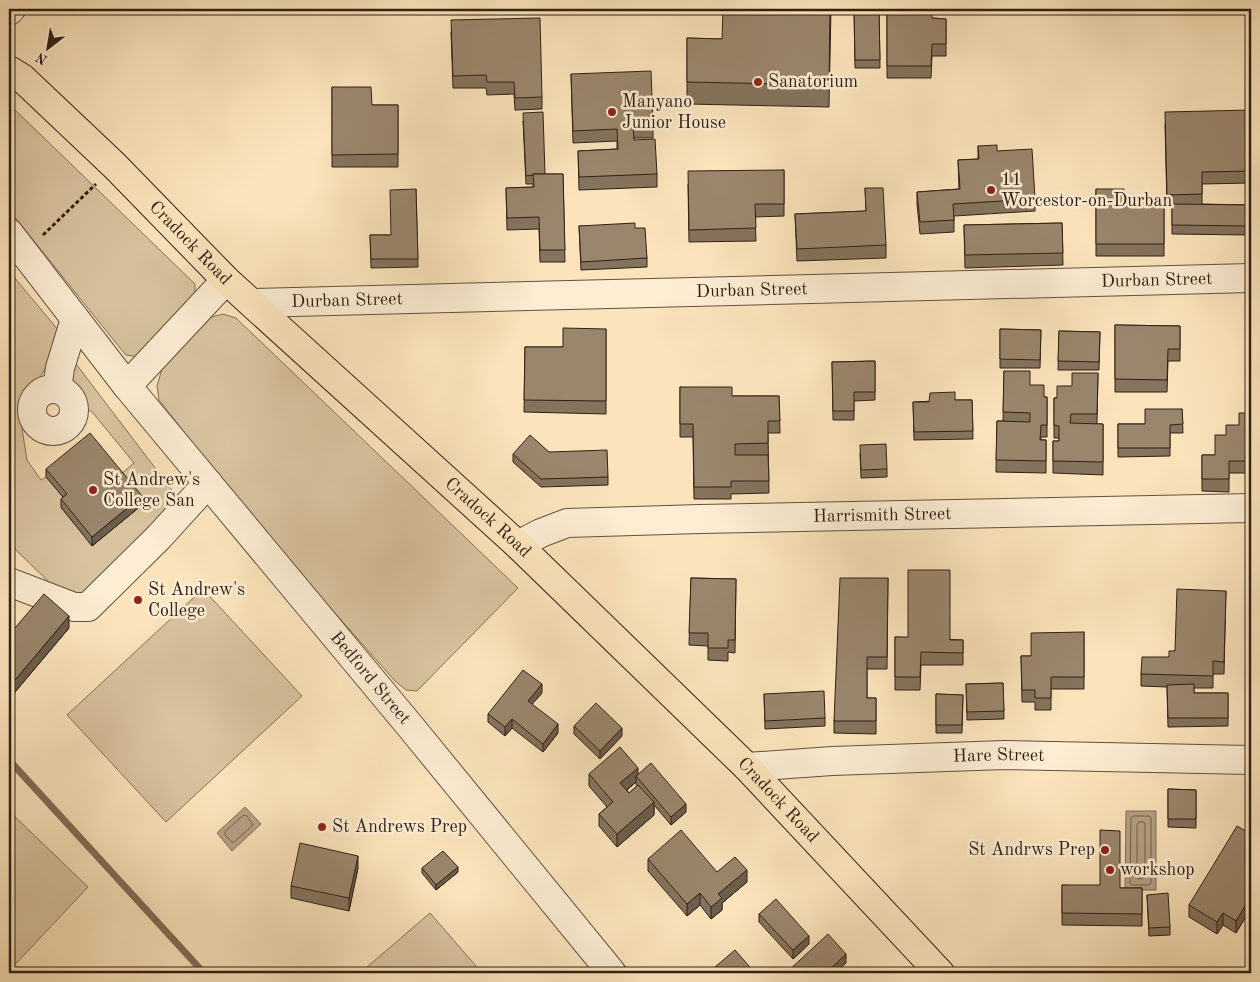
<svg xmlns="http://www.w3.org/2000/svg" width="1260" height="982" viewBox="0 0 1260 982" font-family="'Old Standard TT',serif">
	<rect width="100%" height="100%" fill="#fbe4bc"/>
	<filter id="stains"><feTurbulence type="fractalNoise" baseFrequency=".004" numOctaves="4"/><feColorMatrix values="0 0 0 0 .2 0 0 0 0 .09 0 0 0 0 .02 0 0 0 .5 -.17"/></filter>
	<radialGradient id="worn" r=".72"><stop offset=".6" stop-color="#630" stop-opacity="0"/><stop offset="1" stop-color="#630" stop-opacity=".3"/></radialGradient>
	<!-- green -->
	<g fill="#d9c3a0" stroke="#85725b">
		<path d="M9,104L195,284V293L139,357L126,355L120,348L9,210Z"/>
		<path d="M9,271L64,337L21,409L20,416L27,460L41,480L46,477L67,502L61,508L92,545L119,476L134,463L93,413L84,407L70,381V356L181,502L85,597L63,596L15,549L9,539Z"/>
		<path d="M223,314L236,318L518,588L417,691L406,690L395,681L258,526L159,400L157,386L162,369L211,317Z"/>
		<path d="M203,589L302,696L166,822L67,715Z"/>
		<path d="M9,811L88,887L9,971Z"/>
		<path d="M430,913L482,973H360Z"/>
	</g>
	<!-- water -->
	<g fill="#b6a184" stroke="#816d58">
		<path d="M245,807L261,824L232,851L217,833Z"/>
		<path d="M1126,811H1156V890H1125Z"/>
	</g>
	<g fill="none" stroke-linecap="round" stroke-linejoin="round">
		<!-- shore -->
		<g stroke="#74604d" stroke-width="1">
			<path d="M244,815L247,816L253,825L234,842H232L225,835V832Z"/>
			<path d="M1133,816H1149L1151,818V883L1149,885H1132L1130,883L1131,818Z"/>
			<path d="M1139,822H1144L1145,825V876L1142,879H1138L1137,876V825Z"/>
		</g>
		<!-- stream -->
		<path stroke="#816d58" stroke-width="7" d="M9,760L204,973"/>
		<defs>
			<g id="minor">
				<path d="M9,11L11,9"/>
				<path d="M9,233L127,386L226,280"/>
				<path id="s1" d="M252,303L1251,278"/>
				<path id="s2" d="M127,386L410,726L612,973"/>
				<circle cx="53" cy="410" r="21"/>
				<path d="M57,389L60,368L75,319"/>
				<path id="s3" d="M518,545L541,533L567,523L700,519L1251,508"/>
				<path d="M9,582L74,607H88L159,537L208,483"/>
				<path id="s4" d="M747,767L832,761L1005,755L1251,760"/>
			</g>
			<g id="major">
				<path id="s5" d="M9,70L22,78L115,166L226,280L518,545L747,767L940,973"/>
			</g>
		</defs>
		<!-- minor casing -->
		<use href="#minor" stroke="#645140" stroke-width="30"/>
		<!-- major casing -->
		<use href="#major" stroke="#312016" stroke-width="30"/>
		<!-- path -->
		<path stroke="#312016" stroke-width="3" stroke-dasharray="4 2.5" stroke-linecap="butt" d="M43,235L96,184"/>
		<!-- minor -->
		<use href="#minor" stroke="#fcedd3" stroke-width="28"/>
		<!-- major -->
		<use href="#major" stroke="#fbe4bc" stroke-width="28"/>
	</g>
	<!-- wall -->
	<g fill="#84735d" stroke="#312016" fill-rule="evenodd">
		<path d="M831,9L829,107L687,104V38L722,39Z"/>
		<path d="M854,9H879L880,68H855Z"/>
		<path d="M887,9L932,18L946,19V56H932L931,78H887Z"/>
		<path d="M451,32L542,97V109L515,110L514,94L487,95L486,88H453Z"/>
		<path d="M571,74L653,126V138H634V140L657,174V187L579,190L578,151L617,149V141L573,143Z"/>
		<path d="M332,87L372,105H398V167H332Z"/>
		<path d="M1251,110V183L1202,184V204L1250,205L1249,235L1172,234V207H1167L1165,124Z"/>
		<path d="M523,121L545,174H563L565,262H540L539,229L507,230L506,188L533,187V184H526Z"/>
		<path d="M978,146L997,151L1035,199V211L954,216V232L920,234L917,204V192L959,189L958,160L978,159Z"/>
		<path d="M784,170V216L755,217L756,241L689,242L688,184Z"/>
		<path d="M865,188L886,245V258L797,261L795,214L866,211Z"/>
		<path d="M416,189L418,267L371,268L370,235H391Z"/>
		<path d="M1096,189L1124,200L1164,199V256H1096Z"/>
		<path d="M1062,223L1063,265L965,268L964,225Z"/>
		<path d="M579,226L635,228L647,258V267L581,270Z"/>
		<path d="M1115,325L1180,326V361H1168L1167,392H1115Z"/>
		<path d="M606,329V414L524,412L525,347H563Z"/>
		<path d="M1000,329L1041,330L1040,368H1000Z"/>
		<path d="M1059,331L1100,332L1099,370H1058Z"/>
		<path d="M875,361V400L854,401V420H833L832,362Z"/>
		<path d="M1004,371L1030,385L1044,397H1047V437H1041V440H1046V473L996,472L997,421H1003Z"/>
		<path d="M1098,373L1097,424H1103V475L1053,473V441H1059V438H1054V398H1057L1072,386Z"/>
		<path d="M680,387L732,396H779L780,433H768L769,493L731,494V499H694L693,437H680Z"/>
		<path d="M955,400H972L973,439L914,440L913,402Z"/>
		<path d="M1182,409L1183,433H1170V456L1118,457V424H1145Z"/>
		<path d="M1251,413V473H1229V492L1202,491V455H1215L1226,435L1239,425Z"/>
		<path d="M549,452L608,477V485L541,487L513,462V454Z"/>
		<path d="M860,453L887,469V477L861,478Z"/>
		<path d="M46,469L142,505L92,546L61,507V499L63,497L46,477Z"/>
		<path d="M691,578L736,579L735,653L728,652V661L708,660V646L689,645Z"/>
		<path d="M888,578L887,669H867V698H876V734L834,733V721Z"/>
		<path d="M1226,591L1224,674H1213V688H1194V693H1228V726L1168,727L1167,687L1141,686V674L1169,657Z"/>
		<path d="M9,622L15,627L69,628L10,698L9,697Z"/>
		<path d="M1084,632V689H1051V710H1035V702H1022L1021,656H1031Z"/>
		<path d="M895,637L963,640V665H921L920,690H895Z"/>
		<path d="M1003,683L1004,719L967,720L966,684Z"/>
		<path d="M542,693L532,704L558,733L543,752L512,728L505,736L488,722V714Z"/>
		<path d="M764,694L825,718V726L765,729Z"/>
		<path d="M936,694L963,695L962,733H936Z"/>
		<path d="M574,726L622,736L600,759L574,734Z"/>
		<path d="M589,774H638L686,812L671,825L654,805V815L617,847L599,826V814L607,807L589,786ZM636,782V784L637,786L629,793L627,790Z"/>
		<path d="M1168,789L1196,790V828L1168,827Z"/>
		<path d="M1251,834V908L1236,933L1223,925L1217,934L1189,917V905Z"/>
		<path d="M648,859L717,872L747,882L722,903V910L711,919L700,905L687,916L648,871Z"/>
		<path d="M358,868L349,911L291,898V886Z"/>
		<path d="M422,868L458,872L436,890L422,873Z"/>
		<path d="M1062,885L1120,888H1142V926L1062,925Z"/>
		<path d="M1147,895L1170,927V935L1149,936Z"/>
		<path d="M759,914L809,944L793,959L759,922Z"/>
	</g>
	<!-- shaded-wall -->
	<g fill="#6c5e4c" stroke="#312016">
		<path d="M142,496V505L92,546V537Z"/>
		<path d="M69,616V628L10,698V686Z"/>
		<path d="M542,684V693L528,709V701Z"/>
		<path d="M512,719V728L505,736V727Z"/>
		<path d="M558,724V733L543,752V744Z"/>
		<path d="M622,728V736L600,759V751Z"/>
		<path d="M638,768V778L636,776V782L620,795V783Z"/>
		<path d="M654,802V815L617,847V834Z"/>
		<path d="M686,804V812L671,825V817Z"/>
		<path d="M358,856V868L349,911V898Z"/>
		<path d="M458,867V872L436,890V885Z"/>
		<path d="M747,870V882L722,903V910L711,919V907L718,894Z"/>
		<path d="M700,893V905L687,916V904Z"/>
		<path d="M1251,896V908L1236,933V921Z"/>
		<path d="M1223,913V925L1217,934V922Z"/>
		<path d="M809,936V944L793,959V950Z"/>
		<path d="M846,954V963L835,973H826Z"/>
	</g>
	<!-- building -->
	<g fill="#9a866c" stroke="#312016">
		<path d="M723,9H830L829,85L687,82V38L722,39Z"/>
		<path d="M854,9H879L880,60H855Z"/>
		<path d="M887,9H932V18L946,19V44H932L931,66H887Z"/>
		<path d="M540,18L542,97L515,98L514,82H487L486,75L453,76L451,20Z"/>
		<path d="M651,71L653,126H633L634,140L655,139L657,174L579,177L578,151L618,149L617,129L573,131L571,74Z"/>
		<path d="M332,87H371L372,105H398V154L332,155Z"/>
		<path d="M1251,110V171L1202,172V194L1167,195L1165,112Z"/>
		<path d="M543,112L545,174H533V175L526,176L523,113Z"/>
		<path d="M997,145V151L1032,149L1035,199L953,204L954,220L920,222L917,192L960,189L958,160L979,159L978,146Z"/>
		<path d="M784,170V204H755L756,228L689,230L688,171Z"/>
		<path d="M533,174H563L565,250H540L539,217L507,218L506,188L534,187Z"/>
		<path d="M865,188H883L886,245L797,249L795,214L866,211Z"/>
		<path d="M416,189L418,259H371L370,235H391L390,190Z"/>
		<path d="M1096,189H1124V200L1164,199V244H1096Z"/>
		<path d="M1172,204L1250,205L1249,226L1172,225Z"/>
		<path d="M635,223V228H645L647,258L581,262L579,226Z"/>
		<path d="M1062,223L1063,253L965,255L964,225Z"/>
		<path d="M1115,325L1180,326V349H1168L1167,380L1115,379Z"/>
		<path d="M563,328L606,329V401L524,400L525,347H563Z"/>
		<path d="M1000,329L1041,330L1040,360L1000,359Z"/>
		<path d="M1059,331L1100,332L1099,362L1058,361Z"/>
		<path d="M875,361V392H854V411H833L832,362Z"/>
		<path d="M1004,371H1030V385H1044V397H1047V425H1041L1040,440H1046V461L996,460L997,421L1030,422V413L1003,412Z"/>
		<path d="M1072,373H1098L1097,414H1071L1070,423L1103,424V462L1053,461V441H1059V426L1054,425V398H1057V386H1072Z"/>
		<path d="M680,387H732V396H779L780,421H768V443L735,444V455H768L769,481H731V487H694L693,424H680Z"/>
		<path d="M955,392V400H972L973,431L914,432L913,402H929L930,393Z"/>
		<path d="M1145,409H1182L1183,424L1170,425V448H1118V424H1145Z"/>
		<path d="M1239,413H1251V461H1229V479H1202V455H1215V435H1226V425H1239Z"/>
		<path d="M90,433L142,496L92,537L61,499L67,494L46,469Z"/>
		<path d="M530,435L549,452L607,450L608,477L541,479L513,454Z"/>
		<path d="M886,444L887,469L861,470L860,445Z"/>
		<path d="M908,570H950V640H963V653L921,652L920,677H895V637H908Z"/>
		<path d="M691,578L736,579L735,640H728V648H708V633H689Z"/>
		<path d="M840,578H888L887,657H867V698H876V721H834Z"/>
		<path d="M1177,589L1226,591L1224,662L1213,661V676L1141,674L1142,657H1169V651H1175Z"/>
		<path d="M44,594L69,616L10,686L9,685V635Z"/>
		<path d="M9,622L15,627L9,635Z"/>
		<path d="M1084,632V677H1051V698H1035V690H1022L1021,656H1031V633Z"/>
		<path d="M523,670L542,684L528,701L558,724L543,744L512,719L505,727L488,714Z"/>
		<path d="M1003,683L1004,711L967,712L966,684Z"/>
		<path d="M1194,684V693H1228V718H1168L1167,685Z"/>
		<path d="M824,691L825,718L765,721L764,694Z"/>
		<path d="M936,694L963,695L962,725H936Z"/>
		<path d="M1248,700H1251V718H1249Z"/>
		<path d="M596,703L622,728L600,751L574,726Z"/>
		<path d="M620,747L638,768L620,783L629,793L638,785L654,802L617,834L599,814L613,802L589,774Z"/>
		<path d="M651,763L686,804L671,817L636,776Z"/>
		<path d="M1168,789L1196,790V819H1168Z"/>
		<path d="M1237,826L1251,834V896L1236,921L1223,913L1217,922L1189,905Z"/>
		<path d="M681,830L717,872L735,857L747,870L718,894L722,898L711,907L700,893L687,904L648,859Z"/>
		<path d="M1100,830L1120,831V888H1142V914L1062,913V885H1100Z"/>
		<path d="M300,843L358,856L349,898L291,886Z"/>
		<path d="M443,851L458,867L436,885L422,868Z"/>
		<path d="M1168,893L1170,927L1149,928L1147,895Z"/>
		<path d="M776,899L809,936L793,950L759,914Z"/>
		<path d="M828,934L846,954L826,973H786Z"/>
		<path d="M735,950L755,973H708Z"/>
	</g>
	<!-- markers -->
	<g fill="#8f2418" stroke="#fcedd3" stroke-width="2">
		<circle cx="758" cy="82" r="5"/>
		<circle cx="612" cy="112" r="5"/>
		<circle cx="991" cy="190" r="5"/>
		<circle cx="93" cy="490" r="5"/>
		<circle cx="138" cy="600" r="5"/>
		<circle cx="322" cy="827" r="5"/>
		<circle cx="1105" cy="850" r="5"/>
		<circle cx="1110" cy="870" r="5"/>
	</g>
	<g text-anchor="middle" dominant-baseline="central" stroke-width="5" stroke-linejoin="round" paint-order="stroke">
		<!-- poi labels -->
		<g font-size="18" fill="#312016" stroke="#fcedd3" text-anchor="start">
			<text x="768" y="82">Sanatorium</text>
			<text x="622" y="102">Manyano<tspan x="622" dy="21">Junior House</tspan></text>
			<text x="1001" y="180">11<tspan x="1001" dy="21">Worcestor-on-Durban</tspan></text>
			<text x="103" y="480">St Andrew's<tspan x="103" dy="21">College San</tspan></text>
			<text x="148" y="590">St Andrew's<tspan x="148" dy="21">College</tspan></text>
			<text x="332" y="827">St Andrews Prep</text>
			<text x="1095" y="850" text-anchor="end">St Andrws Prep</text>
			<text x="1120" y="870">workshop</text>
		</g>
		<!-- street labels -->
		<g font-size="18" fill="#312016" stroke="#fcedd3">
			<text stroke="none"><textPath href="#s5" startOffset="251">Cradock Road</textPath></text>
			<text stroke="none"><textPath href="#s1" startOffset="905">Durban Street</textPath></text>
			<text stroke="none"><textPath href="#s1" startOffset="500">Durban Street</textPath></text>
			<text stroke="none"><textPath href="#s1" startOffset="95">Durban Street</textPath></text>
			<text stroke="none"><textPath href="#s3" startOffset="369">Harrismith Street</textPath></text>
			<text stroke="none"><textPath href="#s5" startOffset="656">Cradock Road</textPath></text>
			<text stroke="none"><textPath href="#s2" startOffset="380">Bedford Street</textPath></text>
			<text stroke="none"><textPath href="#s4" startOffset="252">Hare Street</textPath></text>
			<text stroke="none"><textPath href="#s5" startOffset="1061">Cradock Road</textPath></text>
		</g>
	</g>
	<!-- margin -->
	<rect width="1260" height="982" fill="none" stroke="#fbe4bc" stroke-width="30"/>
	<rect x="10" y="10" width="1240" height="962" fill="none" stroke="#312016" stroke-width="2.5"/>
	<rect x="15" y="15" width="1230" height="952" fill="none" stroke="#312016"/>
	<!-- north arrow -->
	<g transform="translate(48 48) rotate(211)" stroke="#fcedd3" stroke-width="4" paint-order="stroke">
	<path d="M0-4L9 19L0 12L-9 19Z" fill="#312016"/>
	<text y="-8" font-size="14" font-weight="bold" text-anchor="middle" fill="#312016">N</text>
	</g>
	<rect width="100%" height="100%" filter="url(#stains)"/>
	<rect width="100%" height="100%" fill="url(#worn)"/>
</svg>
